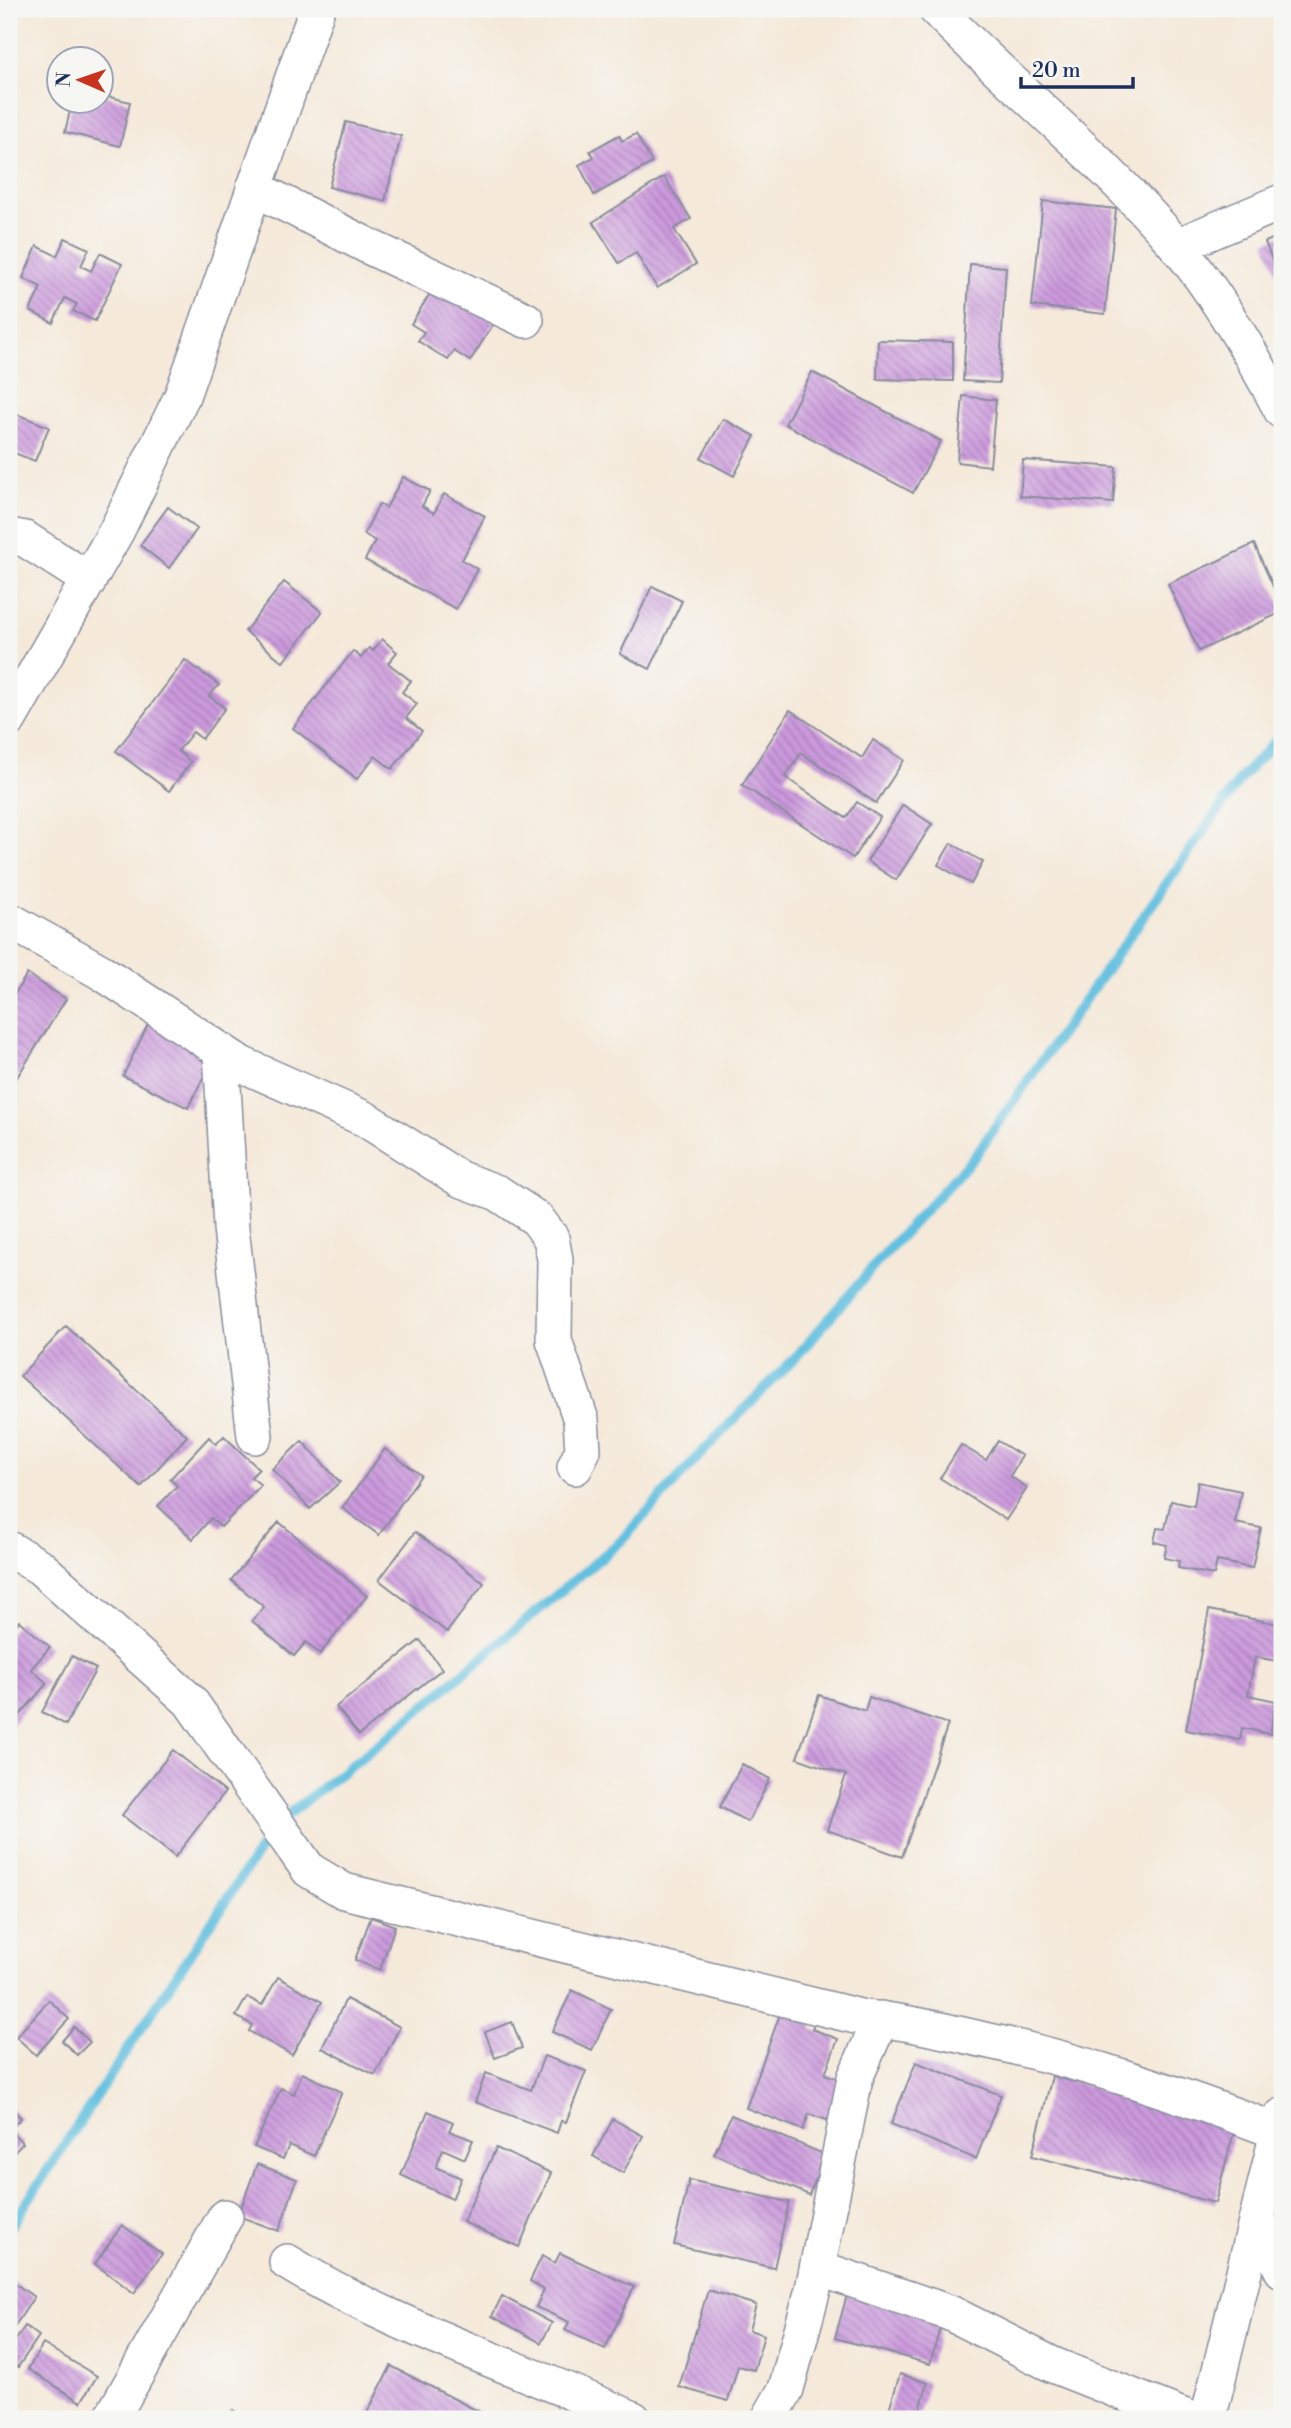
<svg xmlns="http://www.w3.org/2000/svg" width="1291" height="2428" viewBox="0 0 1291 2428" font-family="'Libre Bodoni',serif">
	<defs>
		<pattern id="building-back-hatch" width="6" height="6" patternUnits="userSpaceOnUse" patternTransform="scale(1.75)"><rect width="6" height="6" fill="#cc9add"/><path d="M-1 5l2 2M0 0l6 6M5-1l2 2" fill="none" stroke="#a57eb6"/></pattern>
	</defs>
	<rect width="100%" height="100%" fill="#f6f6f2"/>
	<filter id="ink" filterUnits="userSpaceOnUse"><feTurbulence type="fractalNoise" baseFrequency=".0143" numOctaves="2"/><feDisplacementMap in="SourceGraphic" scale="14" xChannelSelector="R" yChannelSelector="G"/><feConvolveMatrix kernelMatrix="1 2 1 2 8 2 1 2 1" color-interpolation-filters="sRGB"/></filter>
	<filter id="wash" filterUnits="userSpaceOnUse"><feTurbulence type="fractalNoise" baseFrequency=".00686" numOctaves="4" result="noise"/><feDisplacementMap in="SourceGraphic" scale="28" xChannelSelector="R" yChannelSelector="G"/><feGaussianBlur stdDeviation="1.57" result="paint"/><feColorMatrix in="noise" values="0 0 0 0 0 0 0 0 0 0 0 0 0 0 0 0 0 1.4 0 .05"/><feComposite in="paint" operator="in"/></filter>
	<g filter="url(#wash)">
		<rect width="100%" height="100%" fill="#f5e9d9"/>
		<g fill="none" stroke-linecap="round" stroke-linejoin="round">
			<!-- stream -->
			<path stroke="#62c0e0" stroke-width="10" d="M9,2229L277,1823L381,1742L621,1541L708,1446L796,1357L887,1251L974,1157L1241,778L1282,734"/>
		</g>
		<g id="blocks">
			<!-- building -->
			<g fill="url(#building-back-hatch)">
				<path d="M1282,21V61H1281L1273,22Z"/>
				<path d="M102,95L130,102L120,146L65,132L72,102H102Z"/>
				<path d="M346,122L401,136L385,201L329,187Z"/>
				<path d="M636,134L652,163L594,195L579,165L594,157L590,151L619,135L622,141Z"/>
				<path d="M664,177L691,219L674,229L696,264L657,288L636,253L619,263L593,222Z"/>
				<path d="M1043,201L1116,209L1105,314L1032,306Z"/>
				<path d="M1282,235V285L1265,242Z"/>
				<path d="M65,238L89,249L81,266L91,271L100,253L122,264L95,321L73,311L77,304L65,298L53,323L30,311L41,287L23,278L37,246L57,256Z"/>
				<path d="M970,264L1006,267L999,383L963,381Z"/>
				<path d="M435,286L494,323L470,361L454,351L448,360L418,341L424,332L411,324Z"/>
				<path d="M878,340L953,342V381L877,379Z"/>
				<path d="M812,372L941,441L913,493L785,424Z"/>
				<path d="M963,396L996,400L990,466L957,462Z"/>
				<path d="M9,411L49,427L35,461L9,451Z"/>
				<path d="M723,419L755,436L734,476L701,458Z"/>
				<path d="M1023,460L1116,467L1113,503L1020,496Z"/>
				<path d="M403,477L430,491L422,506L434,513L444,494L485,516L462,560L477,569L456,609L365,560L375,541L364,534L379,504L386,508Z"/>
				<path d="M168,507L197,529L169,568L140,545Z"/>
				<path d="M1254,544L1282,606V612L1199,651L1168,584Z"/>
				<path d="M284,582L322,612L283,662L245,631Z"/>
				<path d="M652,586L682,601L650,669L620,654Z"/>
				<path d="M382,639L397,652L388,663L411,681L402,692L417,704L406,718L422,731L392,769L375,756L357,779L293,728L353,651L361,658L369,648L373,651Z"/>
				<path d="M185,660L219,685L209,696L225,708L202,739L193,732L178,751L191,762L169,791L116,751Z"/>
				<path d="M790,710L862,758L873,740L904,760L876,803L801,753L785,777L846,818L857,802L880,817L853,858L742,785Z"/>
				<path d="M903,805L932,824L896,880L867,861Z"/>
				<path d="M951,843L983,862L971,884L938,865Z"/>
				<path d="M27,974L66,999L9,1090V1003Z"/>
				<path d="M149,1022L215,1054L188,1108L123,1076Z"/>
				<path d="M66,1326L187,1436L141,1487L20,1376Z"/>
				<path d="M224,1436L259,1469L251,1477L261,1485L221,1527L211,1518L193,1539L158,1506L177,1486L170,1479L209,1437L216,1444Z"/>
				<path d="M302,1441L340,1482L310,1509L272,1469Z"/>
				<path d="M998,1441L1022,1456L1010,1476L1027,1488L1006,1520L940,1478L961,1445L986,1460Z"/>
				<path d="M385,1449L421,1475L379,1535L342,1508Z"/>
				<path d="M1198,1482L1241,1491L1235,1523L1261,1528L1252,1568L1217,1561L1214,1575L1178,1568L1179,1561L1164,1558L1167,1545L1154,1542L1157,1528L1165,1529L1171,1501L1194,1506Z"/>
				<path d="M279,1522L367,1596L320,1654L306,1642L294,1656L252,1621L264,1607L231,1580Z"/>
				<path d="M415,1532L484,1583L447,1632L379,1580Z"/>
				<path d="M1209,1610L1282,1625V1662L1255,1657L1248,1695L1276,1701L1270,1734L1242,1728L1240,1740L1186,1730Z"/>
				<path d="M19,1621L50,1647L31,1669L47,1683L11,1726L9,1634Z"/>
				<path d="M420,1640L442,1669L359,1735L336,1707Z"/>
				<path d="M72,1656L96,1669L66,1725L42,1712Z"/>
				<path d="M819,1695L865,1711L869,1697L948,1724L902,1857L827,1830L846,1775L797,1758Z"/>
				<path d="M173,1750L225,1792L175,1857L122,1815Z"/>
				<path d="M742,1764L770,1779L748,1822L720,1807Z"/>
				<path d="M371,1917L395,1926L380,1970L355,1960Z"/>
				<path d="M278,1977L322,2002L292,2055L249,2031L252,2025L236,2016L247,1997L262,2005Z"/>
				<path d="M572,1990L611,2009L592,2050L552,2032Z"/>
				<path d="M346,1999L400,2027L375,2075L322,2048Z"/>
				<path d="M49,2000L69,2019L36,2055L16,2037Z"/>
				<path d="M784,2003L817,2016L812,2029L838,2039L825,2074L847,2082L833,2122L809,2114L803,2130L746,2108Z"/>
				<path d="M512,2022L522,2048L495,2058L485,2032Z"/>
				<path d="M74,2027L90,2042L77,2055L62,2041Z"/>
				<path d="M544,2056L586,2071L566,2122L561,2121L557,2133L475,2102L486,2073L531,2090Z"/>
				<path d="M916,2062L1001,2095L976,2159L891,2124Z"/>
				<path d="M302,2073L342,2092L314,2156L289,2145L283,2159L254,2147L281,2088L294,2094Z"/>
				<path d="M1052,2076L1236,2124L1215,2203L1032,2156Z"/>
				<path d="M9,2106L21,2118L9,2130L23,2143L9,2158Z"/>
				<path d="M428,2111L453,2122L449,2131L473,2140L465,2159L443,2149L436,2167L461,2178L452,2199L401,2175Z"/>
				<path d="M731,2115L826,2155L809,2195L714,2154Z"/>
				<path d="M613,2119L643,2136L623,2173L593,2156Z"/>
				<path d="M496,2148L551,2173L519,2247L463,2222Z"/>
				<path d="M257,2164L297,2179L279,2231L238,2216Z"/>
				<path d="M689,2180L789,2202L774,2268L674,2245Z"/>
				<path d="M122,2225L162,2254L134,2293L95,2264Z"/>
				<path d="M560,2253L634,2287L605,2349L565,2330L569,2322L536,2307L544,2289L530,2281L542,2256L555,2263Z"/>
				<path d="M9,2279L34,2297L9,2335Z"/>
				<path d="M708,2290L756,2305L749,2330L764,2335L754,2370L738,2366L728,2401L679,2387Z"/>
				<path d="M847,2295L942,2321L930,2364L835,2338Z"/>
				<path d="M502,2296L552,2323L541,2343L492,2316Z"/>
				<path d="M25,2326L39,2336L18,2367L9,2361V2350Z"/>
				<path d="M43,2344L97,2376L81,2402L28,2369Z"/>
				<path d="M391,2366L493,2419H364Z"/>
				<path d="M900,2374L928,2383L917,2419H886Z"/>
				<path d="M233,2410L246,2419H227Z"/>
			</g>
		</g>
	</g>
	<g filter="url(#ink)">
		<use href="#blocks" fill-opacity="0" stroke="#888c9c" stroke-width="2"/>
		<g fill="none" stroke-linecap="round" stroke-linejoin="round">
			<defs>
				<g id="street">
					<path d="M936,9C1014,89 1103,159 1176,245C1216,292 1253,356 1282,411"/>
					<path d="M254,188L372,248L526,320"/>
					<path d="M1177,246L1282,202"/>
					<path d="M9,536L25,539L89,580"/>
					<path d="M9,719L117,530L182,396L317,9"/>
					<path d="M9,920L101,972L241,1064L365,1119L460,1179L498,1193L537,1219L551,1238L555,1259L554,1340L581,1420L583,1450L575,1467"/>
					<path d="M221,1051L231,1228L255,1436"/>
					<path d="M9,1549L40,1567L190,1701L309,1870L344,1891L864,2018C905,2021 945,2031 985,2040C1086,2062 1182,2095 1279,2132"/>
					<path d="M1257,2218L1282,2270"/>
					<path d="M287,2262C396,2329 517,2366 633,2419"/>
					<path d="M818,2268L950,2313L1053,2365L1190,2419"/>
					<path d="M111,2419L225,2217"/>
					<path d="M769,2419L786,2389L813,2289L855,2078L881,2019"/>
					<path d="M1208,2419L1282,2116"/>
				</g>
			</defs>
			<!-- street casing -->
			<use href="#street" stroke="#888c9c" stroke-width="38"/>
			<!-- street -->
			<use href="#street" stroke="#fff" stroke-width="35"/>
		</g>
	</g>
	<!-- margin -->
	<rect width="1291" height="2428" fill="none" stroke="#f6f6f2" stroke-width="35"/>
	<!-- north arrow -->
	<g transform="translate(80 80) rotate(272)"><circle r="33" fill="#f6f6f2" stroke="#9ea6b7" stroke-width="2"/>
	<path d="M0-5L12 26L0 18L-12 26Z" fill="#c8321e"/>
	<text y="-10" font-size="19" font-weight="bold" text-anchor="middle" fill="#1b2f5e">N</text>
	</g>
	<!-- scale -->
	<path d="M1021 77v10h112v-10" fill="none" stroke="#1b2f5e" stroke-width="3.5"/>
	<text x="1032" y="77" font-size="21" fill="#1b2f5e" stroke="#f6f6f2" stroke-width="5" paint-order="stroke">20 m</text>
</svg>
